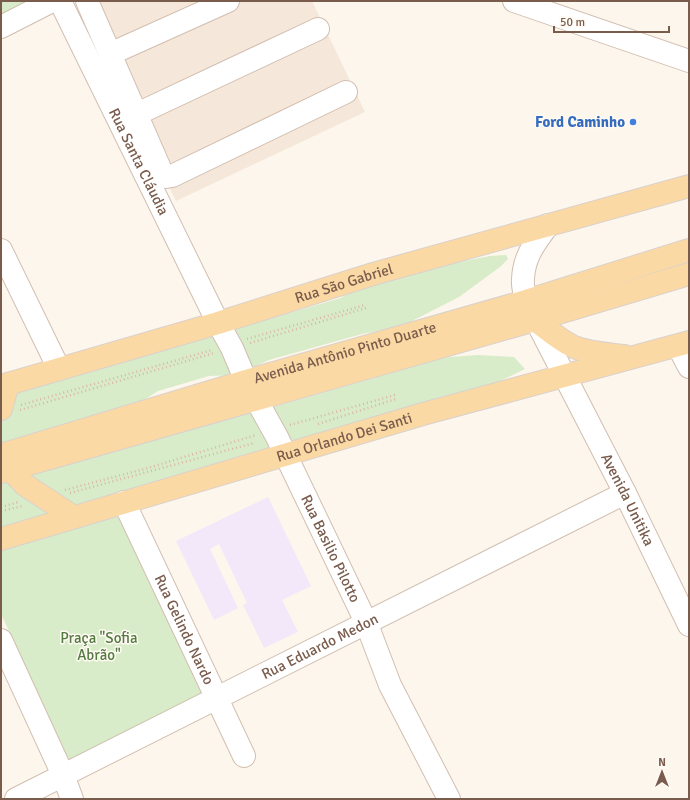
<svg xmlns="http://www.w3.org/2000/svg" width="690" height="800" viewBox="0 0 690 800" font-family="Signika,sans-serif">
	<rect width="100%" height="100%" fill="#fdf6ec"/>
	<!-- residential -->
	<path fill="#f5e8da" d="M80,1H312L365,112L176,201Z"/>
	<!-- education -->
	<path fill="#f3e8fa" d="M268,497L311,586L282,600L298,632L264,648L243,605L247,603L219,544L210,549L238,608L214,620L176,541Z"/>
	<!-- green -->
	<g fill="#d8ecc9">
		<path d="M1,1H31L1,14Z"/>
		<path d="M506,255L508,259L500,267L459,297L410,322L393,328L362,334L269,360L237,375L209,376L158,391L130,409L1,446V396L341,298L360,285L397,274L490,256Z"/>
		<path d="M478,355L514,357L525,369L474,394L1,528V480L262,405L273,407L375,378L394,367L424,359Z"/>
		<path d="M119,513L204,693L69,760L1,614V548Z"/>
	</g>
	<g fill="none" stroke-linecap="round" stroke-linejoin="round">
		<defs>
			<g id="minor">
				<path id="s1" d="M60,1L218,323L232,348L246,381L277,437L366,622L390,685L449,799"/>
				<path d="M87,1L162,173L166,177L172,176L346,92"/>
				<path d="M514,1L689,61"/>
				<path d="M1,27L52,1"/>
				<path d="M110,54L228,1"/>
				<path d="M137,114L318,29"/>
				<path id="s2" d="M548,225C535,243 524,256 523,279C522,286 525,294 526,301L625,493L689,625"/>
				<path d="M1,250L59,369"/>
				<path d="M678,346L689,367"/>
				<path id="s3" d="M124,502L244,756"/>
				<path d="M1,640L63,775L72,799"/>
				<path id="s4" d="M16,799L625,493"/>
			</g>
			<g id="major">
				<path d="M535,320C547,329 559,340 574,347C589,353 608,354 624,356"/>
				<path id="s5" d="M1,386L218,323L373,274L689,186"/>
				<path d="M1,409L8,384"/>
				<path id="s6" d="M1,455L246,381L526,301L689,250"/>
				<path d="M5,457L10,469L25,485L74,517"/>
				<path d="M1,472L535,320L689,274"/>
				<path id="s7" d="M1,539L423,414L689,342"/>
			</g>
		</defs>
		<!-- minor casing -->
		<use href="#minor" stroke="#d1beb0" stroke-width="24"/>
		<!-- major casing -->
		<use href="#major" stroke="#dad1cd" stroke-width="24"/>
		<!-- path -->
		<g stroke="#d9b8a5" stroke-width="2.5" stroke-dasharray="1 3" stroke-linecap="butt">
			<path d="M247,339L365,305"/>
			<path d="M250,343L366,308"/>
			<path d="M21,405L212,350"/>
			<path d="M20,410L214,353"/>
			<path d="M318,424L396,399"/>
			<path d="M290,425L395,395"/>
			<path d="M65,490L148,468L256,435"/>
			<path d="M70,493L254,443"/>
			<path d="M1,507L18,502"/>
			<path d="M1,511L23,506"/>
		</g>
		<!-- minor -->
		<use href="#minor" stroke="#fff" stroke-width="22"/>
		<!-- major -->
		<use href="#major" stroke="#fbd9a5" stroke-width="22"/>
	</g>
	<!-- markers -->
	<circle fill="#3f7fe0" stroke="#fffaf3" stroke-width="1.5" cx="633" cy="122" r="4"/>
	<g text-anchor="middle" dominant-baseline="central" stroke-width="3" stroke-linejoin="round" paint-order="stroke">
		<!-- shop labels -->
		<g font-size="15" font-weight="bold" fill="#366cbe" stroke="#fffaf3" text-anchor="end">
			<text x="625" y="122">Ford Caminho</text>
		</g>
		<!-- street labels -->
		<g font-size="15" fill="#7a5c4d" stroke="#fffaf3">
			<text stroke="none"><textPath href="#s1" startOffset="179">Rua Santa Cláudia</textPath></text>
			<text stroke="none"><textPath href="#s5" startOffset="358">Rua São Gabriel</textPath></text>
			<text stroke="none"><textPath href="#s6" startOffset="359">Avenida Antônio Pinto Duarte</textPath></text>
			<text stroke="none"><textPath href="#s7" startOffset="358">Rua Orlando Dei Santi</textPath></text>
			<text stroke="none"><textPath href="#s2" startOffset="306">Avenida Unitika</textPath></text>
			<text stroke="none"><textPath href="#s1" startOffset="611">Rua Basilio Pilotto</textPath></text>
			<text stroke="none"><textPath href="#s3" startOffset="141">Rua Gelindo Nardo</textPath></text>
			<text stroke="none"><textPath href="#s4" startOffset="340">Rua Eduardo Medon</textPath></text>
		</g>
		<!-- park labels -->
		<g font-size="15" fill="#537a41" stroke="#fffaf3">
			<text x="99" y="638">Praça "Sofia<tspan x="99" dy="17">Abrão"</tspan></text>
		</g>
	</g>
	<!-- border -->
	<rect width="690" height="800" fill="none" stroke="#7a5c4d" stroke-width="4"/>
	<!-- north arrow -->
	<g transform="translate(662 772)" stroke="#fffaf3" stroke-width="3" paint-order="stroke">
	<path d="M0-3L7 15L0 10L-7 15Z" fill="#7a5c4d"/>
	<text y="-6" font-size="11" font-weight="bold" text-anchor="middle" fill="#7a5c4d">N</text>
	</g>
	<!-- scale -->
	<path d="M554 26v6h115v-6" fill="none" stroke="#7a5c4d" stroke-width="2"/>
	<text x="560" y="26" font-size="12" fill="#7a5c4d" stroke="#fffaf3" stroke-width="3" paint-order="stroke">50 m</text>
</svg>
